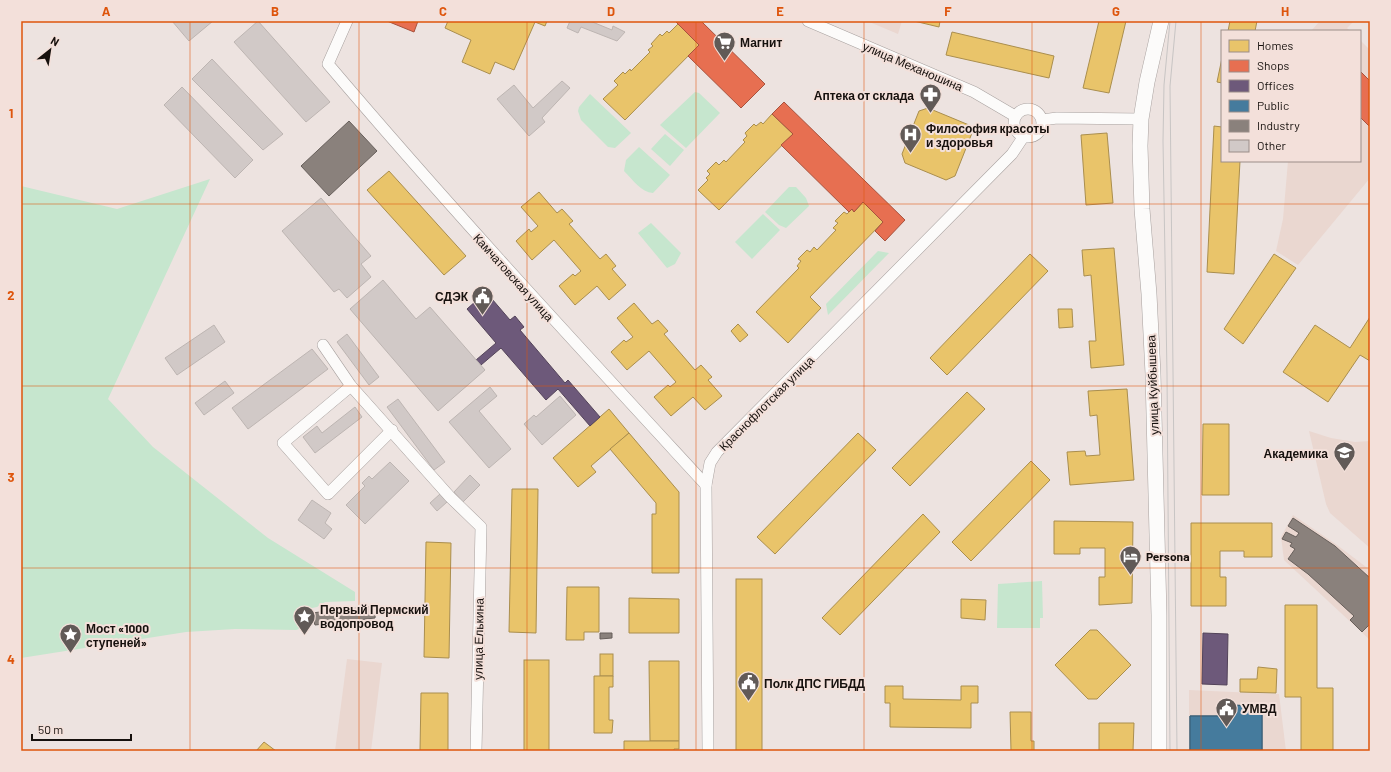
<svg xmlns="http://www.w3.org/2000/svg" width="1391" height="772" viewBox="0 0 1391 772" font-family="Barlow,sans-serif">
	<rect width="100%" height="100%" fill="#ede3e0"/>
	<!-- built -->
	<g fill="#ead7d0">
		<path d="M867,21H902L898,34Z"/>
		<path d="M1320,21H1354L1347,28L1350,31H1311Z"/>
		<path d="M1360,40L1370,50V178L1298,265L1276,251L1283,219L1288,161H1360Z"/>
		<path d="M1309,431L1331,438L1355,442L1370,441V548L1330,513L1326,504Z"/>
		<path d="M1293,515L1337,545L1370,570V640L1284,560L1281,537Z"/>
		<path d="M347,659L382,663L371,751H335Z"/>
		<path d="M1189,690L1279,694L1286,751H1189Z"/>
	</g>
	<!-- green -->
	<g fill="#c6e6ce">
		<path d="M695,92L699,93L720,113L686,148L660,125Z"/>
		<path d="M590,94L631,133L615,148L608,147L581,120L578,111L579,107Z"/>
		<path d="M665,134L684,150L670,166L651,149Z"/>
		<path d="M639,147L670,175L653,193C641,192 633,180 624,171L626,160Z"/>
		<path d="M210,179L108,399L153,447L268,538L355,592V601L325,602L317,607L302,610L304,619L299,629L296,630L235,629L186,632L21,658V186L117,209Z"/>
		<path d="M789,187H796L806,198L809,206L786,228L779,225L765,212Z"/>
		<path d="M763,214L780,230L752,259L735,242Z"/>
		<path d="M651,223L681,253L675,264L667,268L638,233Z"/>
		<path d="M878,251L889,253L828,315L826,304Z"/>
		<path d="M1042,581L1043,618H1040V628H997L998,584Z"/>
	</g>
	<!-- homes -->
	<g fill="#e9c46a" stroke="#aa8e4e">
		<path d="M448,21H547L545,26L535,22L514,70L495,62L490,74L462,62L471,40L445,28Z"/>
		<path d="M914,21H940L939,27Z"/>
		<path d="M1099,21H1126L1109,93L1083,88Z"/>
		<path d="M1230,21H1257L1255,31H1228Z"/>
		<path d="M678,24L699,45L625,120L603,99L618,85L614,81L623,72L625,74L630,69L631,71L650,52L648,50L653,46L651,44L660,34L662,36L667,31L669,33Z"/>
		<path d="M952,32L1054,56L1049,78L946,55Z"/>
		<path d="M1222,58V83L1217,82Z"/>
		<path d="M928,108L969,125L972,133L955,176L946,180L905,163L902,154L919,111Z"/>
		<path d="M772,114L793,134L719,210L698,190L708,180L706,178L710,174L707,171L716,162L719,165L724,160L726,162L745,142L743,140L747,136L745,133L754,124L756,126L761,122L763,124Z"/>
		<path d="M1214,126L1222,127V161H1240L1234,274L1207,272Z"/>
		<path d="M1107,133L1113,203L1086,205L1081,135Z"/>
		<path d="M389,171L466,256L444,275L367,190Z"/>
		<path d="M539,192L557,213L562,209L573,221L569,224L600,259L606,254L616,266L612,269L626,285L609,300L597,286L575,305L559,286L573,274L575,276L581,271L554,240L532,260L516,241L529,229L531,232L538,226L521,207Z"/>
		<path d="M863,202L883,222L810,297L821,308L788,343L756,312L799,268L797,266L801,261L798,259L807,250L810,252L814,247L817,250L836,230L833,228L838,223L835,221L844,212L847,214L852,209L854,212Z"/>
		<path d="M1114,248L1124,365L1091,368L1089,341H1096L1091,275L1084,276L1082,250Z"/>
		<path d="M1030,254L1048,271L947,375L930,358Z"/>
		<path d="M1274,254L1296,268L1243,344L1224,329Z"/>
		<path d="M634,303L652,324L658,320L668,331L664,334L695,370L701,365L712,377L708,380L722,396L705,410L693,397L671,416L654,397L668,385L670,387L676,382L649,351L627,370L611,352L624,340L626,342L633,337L617,318Z"/>
		<path d="M1058,309H1072L1073,327L1059,328Z"/>
		<path d="M1370,317V361L1360,355L1328,402L1283,372L1315,325L1350,348Z"/>
		<path d="M738,324L748,335L740,342L731,331Z"/>
		<path d="M1127,389L1134,480L1070,485L1067,452L1085,451L1086,456L1100,455L1097,415L1090,416L1088,391Z"/>
		<path d="M967,392L985,409L910,486L892,468Z"/>
		<path d="M609,409L629,433L591,466L596,472L578,487L553,458Z"/>
		<path d="M1203,424H1229V495H1202Z"/>
		<path d="M629,433L679,492V573H652V514H656V503L610,449Z"/>
		<path d="M858,433L876,450L775,554L757,537Z"/>
		<path d="M1031,461L1050,480L971,561L952,542Z"/>
		<path d="M512,489H538L536,633L509,632Z"/>
		<path d="M923,514L940,532L840,635L822,618Z"/>
		<path d="M1054,521L1133,522L1132,603L1099,605V577H1105V548H1080V554H1054Z"/>
		<path d="M1191,523H1272V557H1244V551H1220V577H1226V606H1191Z"/>
		<path d="M426,542L451,543L449,658L424,657Z"/>
		<rect x="736" y="579" width="26" height="172"/>
		<path d="M567,587H599V632H584V640H566Z"/>
		<path d="M629,598L679,599V633H629Z"/>
		<path d="M961,599L986,600L985,620L961,618Z"/>
		<path d="M1285,605H1317V688H1333V751H1301V697H1285Z"/>
		<path d="M1090,630H1097L1131,665L1097,699H1088L1055,665Z"/>
		<rect x="600" y="654" width="13" height="22"/>
		<rect x="524" y="660" width="25" height="91"/>
		<path d="M649,661H679V741H650Z"/>
		<path d="M1258,667L1277,669L1276,693L1240,692V679H1257Z"/>
		<path d="M594,676H613V687H609V720H613L612,733H594Z"/>
		<path d="M885,686H903V699L961,700V686H978V703H971V728L890,727V703H885Z"/>
		<path d="M421,693H448V751H420Z"/>
		<path d="M1010,712H1031V741H1034V751H1011Z"/>
		<path d="M1099,723H1134L1133,751H1099Z"/>
		<path d="M624,741H679V749H674V751H624Z"/>
		<path d="M264,742L276,751H256Z"/>
	</g>
	<!-- shops -->
	<g fill="#e76f51" stroke="#a8523d">
		<path d="M387,21H418L414,32Z"/>
		<path d="M675,21H701L765,84L741,108L688,56L699,45Z"/>
		<path d="M1360,71L1370,81V127L1360,117Z"/>
		<path d="M784,102L905,220L885,241L875,231L883,222L863,202L854,212L852,209L849,212L781,145L793,134L772,114Z"/>
	</g>
	<!-- offices -->
	<g fill="#6d597a" stroke="#534359">
		<path d="M486,292L510,320L515,316L524,327L520,330L565,383L568,380L600,417L590,426L558,389L546,400L501,348L481,365L476,360L496,343L467,309Z"/>
		<path d="M1203,633L1228,634L1227,685L1202,684Z"/>
	</g>
	<!-- public -->
	<g fill="#457b9d" stroke="#375b72">
		<path d="M1227,705L1262,706V751H1244V746H1226V740H1222V751H1190V716H1227Z"/>
		<path d="M1227,705L1262,706V751H1190V716H1227Z"/>
	</g>
	<!-- industry -->
	<g fill="#8a817c" stroke="#675f5b">
		<path d="M349,121L377,151L329,196L301,166Z"/>
		<path d="M1293,518L1335,546L1370,578V624L1362,632L1350,620L1354,616L1308,574L1288,559L1295,549L1290,546L1292,543L1282,539L1286,532L1296,537L1299,533L1288,526Z"/>
		<path d="M376,606L375,618L315,625L311,613Z"/>
		<path d="M600,633H612V638L600,639Z"/>
	</g>
	<!-- building -->
	<g fill="#d1c9c7" stroke="#bdb5b2">
		<path d="M172,21H213L189,41Z"/>
		<path d="M258,21L330,102L306,122L234,42Z"/>
		<path d="M570,21H590L612,30L613,26L625,32L617,41L581,27L578,33L567,28Z"/>
		<path d="M212,59L283,134L263,150L192,79Z"/>
		<path d="M562,81L570,88L542,118L545,122L529,136L497,99L514,85L533,108Z"/>
		<path d="M182,87L253,160L235,178L164,105Z"/>
		<path d="M321,198L371,256L361,264L371,277L347,298L339,289L334,292L282,231Z"/>
		<path d="M383,280L416,319L430,307L485,370L438,411L350,309Z"/>
		<path d="M214,325L225,342L177,375L165,358Z"/>
		<path d="M347,334L379,377L369,385L337,342Z"/>
		<path d="M312,349L328,369L248,429L232,408Z"/>
		<path d="M225,381L234,393L204,415L195,403Z"/>
		<path d="M490,387L497,396L479,411L511,449L489,468L449,422Z"/>
		<path d="M560,396L576,415L542,445L524,424L534,415L536,417Z"/>
		<path d="M398,399L445,462L434,470L387,407Z"/>
		<path d="M355,407L362,417L315,453L303,437L317,426L322,433Z"/>
		<path d="M390,462L409,481L365,524L346,505L365,486L362,483L369,476L372,479Z"/>
		<path d="M470,475L480,485L463,502L454,492Z"/>
		<path d="M440,494L447,502L437,511L430,503Z"/>
		<path d="M312,500L331,513L325,523L332,529L324,539L298,520Z"/>
	</g>
	<g fill="none" stroke-linecap="round" stroke-linejoin="round">
		<defs>
			<g id="street">
				<path d="M347,21L328,64C450,208 578,346 706,485"/>
				<path d="M808,21L974,92L1015,116"/>
				<circle cx="1028" cy="123" r="14"/>
				<path d="M1042,120L1057,118L1141,119"/>
				<path d="M323,345L351,386L450,497L481,527L476,751"/>
				<path d="M351,386L283,443L328,494L392,430"/>
				<path d="M708,751L706,485L710,463L717,452L1012,154L1024,136"/>
			</g>
			<path id="secondary" d="M1159,751V615L1153,374L1149,294L1142,209L1140,146L1141,119L1147,82L1161,21"/>
		</defs>
		<!-- street casing -->
		<use href="#street" stroke="#a8a19f" stroke-width="12"/>
		<!-- secondary casing -->
		<use href="#secondary" stroke="#a8a19f" stroke-width="16"/>
		<!-- street -->
		<use href="#street" stroke="#fcfbfa" stroke-width="11"/>
		<!-- secondary -->
		<use href="#secondary" stroke="#fcfbfa" stroke-width="15"/>
		<!-- tram -->
		<g stroke="#c8c5c4" stroke-width="1">
			<path d="M1170,21L1164,85L1163,141L1167,374L1170,751"/>
			<path d="M1176,21L1170,86L1177,751"/>
		</g>
	</g>
	<!-- grid -->
	<path fill="none" stroke="#de550c" stroke-width="1" stroke-opacity="0.55" d="M190,21V751M359,21V751M527,21V751M696,21V751M864,21V751M1032,21V751M1201,21V751M21,204H1370M21,386H1370M21,568H1370"/>
	<!-- icons -->
	<defs>
		<symbol id="supermarket-pin" viewBox="-11 -11 22 30"><path d="M0 17L-7.5 6A9.5 9.5 0 1 1 7.5 6Z" fill="#615a57" stroke="#f3e0da"/><path d="M-6-5.5h2.5l.6 2H6L4.5 2H-2.5L-4.4-4H-6ZM-1.5 3.2a1.3 1.3 0 1 0 .1 0ZM3 3.2a1.3 1.3 0 1 0 .1 0Z" fill="#fff"/></symbol>
		<symbol id="pharmacy-pin" viewBox="-11 -11 22 30"><path d="M0 17L-7.5 6A9.5 9.5 0 1 1 7.5 6Z" fill="#615a57" stroke="#f3e0da"/><path d="M-2-6h4v4h4v4h-4v4h-4v-4h-4v-4h4Z" fill="#fff"/></symbol>
		<symbol id="hospital-pin" viewBox="-11 -11 22 30"><path d="M0 17L-7.5 6A9.5 9.5 0 1 1 7.5 6Z" fill="#615a57" stroke="#f3e0da"/><path d="M-5-5h3v3.5h4V-5h3V5h-3V1.5h-4V5h-3Z" fill="#fff"/></symbol>
		<symbol id="civic-pin" viewBox="-11 -11 22 30"><path d="M0 17L-7.5 6A9.5 9.5 0 1 1 7.5 6Z" fill="#615a57" stroke="#f3e0da"/><path d="M-.6-6.5H3V-4.5H.6V-3L4-1V1h2V6H-6V1h2V-1L-.6-3ZM-1.2 2.5V6h2.4V2.5Z" fill="#fff"/></symbol>
		<symbol id="school-pin" viewBox="-11 -11 22 30"><path d="M0 17L-7.5 6A9.5 9.5 0 1 1 7.5 6Z" fill="#615a57" stroke="#f3e0da"/><path d="M0-5L7-2L0 1L-7-2ZM-4 1L0 2.5L4 1V4Q0 6-4 4Z" fill="#fff"/></symbol>
		<symbol id="hotel-pin" viewBox="-11 -11 22 30"><path d="M0 17L-7.5 6A9.5 9.5 0 1 1 7.5 6Z" fill="#615a57" stroke="#f3e0da"/><path d="M-6-4.5h1.5V1H6V5H4.5V3h-9V5H-6ZM-4 0a1.8 1.8 0 1 1 3.6 0ZM.5 0V-2.5h3Q6-2.5 6 0Z" fill="#fff"/></symbol>
		<symbol id="sight-pin" viewBox="-11 -11 22 30"><path d="M0 17L-7.5 6A9.5 9.5 0 1 1 7.5 6Z" fill="#615a57" stroke="#f3e0da"/><path d="M0-6L1.8-2.2L6-1.7L2.9 1.2L3.7 5.4L0 3.3L-3.7 5.4L-2.9 1.2L-6-1.7L-1.8-2.2Z" fill="#fff"/></symbol>
	</defs>
	<g fill-rule="evenodd">
		<use href="#supermarket-pin" x="712" y="30" width="25" height="34"/>
		<use href="#pharmacy-pin" x="918" y="82" width="25" height="34"/>
		<use href="#hospital-pin" x="898" y="122" width="25" height="34"/>
		<use href="#civic-pin" x="470" y="284" width="25" height="34"/>
		<use href="#school-pin" x="1332" y="440" width="25" height="34"/>
		<use href="#hotel-pin" x="1118" y="544" width="25" height="34"/>
		<use href="#sight-pin" x="292" y="604" width="25" height="34"/>
		<use href="#sight-pin" x="58" y="622" width="25" height="34"/>
		<use href="#civic-pin" x="736" y="670" width="25" height="34"/>
		<use href="#civic-pin" x="1214" y="696" width="25" height="34"/>
	</g>
	<g text-anchor="middle" dominant-baseline="central" stroke-width="4" stroke-linejoin="round" paint-order="stroke">
		<!-- poi labels -->
		<g font-size="12" font-weight="bold" fill="#16100d" stroke="#f3e0da" text-anchor="start">
			<text x="740" y="42">Магнит</text>
			<text x="914" y="95" text-anchor="end">Аптека от склада</text>
			<text x="926" y="128">Философия красоты<tspan x="926" dy="14">и здоровья</tspan></text>
			<text x="468" y="296" text-anchor="end">СДЭК</text>
			<text x="1328" y="453" text-anchor="end">Академика</text>
			<text x="1146" y="556">Persona</text>
			<text x="320" y="609">Первый Пермский<tspan x="320" dy="14">водопровод</tspan></text>
			<text x="86" y="628">Мост «1000<tspan x="86" dy="14">ступеней»</tspan></text>
			<text x="764" y="683">Полк ДПС ГИБДД</text>
			<text x="1242" y="708">УМВД</text>
		</g>
		<!-- street labels -->
		<g font-size="12" fill="#16100d" stroke="#f3e0da">
			<text transform="translate(913 66) rotate(23)">улица Механошина</text>
			<text transform="translate(514 277) rotate(48)">Камчатовская улица</text>
			<text transform="translate(1152 385) rotate(-92)">улица Куйбышева</text>
			<text transform="translate(766 403) rotate(-45)">Краснофлотская улица</text>
			<text transform="translate(478 639) rotate(-89)">улица Елькина</text>
		</g>
	</g>
	<!-- border -->
	<rect width="1391" height="772" fill="none" stroke="#f3e0da" stroke-width="44"/>
	<!-- legend -->
	<rect x="1221" y="30" width="140" height="132" fill="#f3e0da" stroke="#9b8d88"/>
	<rect x="1229" y="40" width="20" height="12" fill="#e9c46a" stroke="#9b8d88"/>
	<text x="1257" y="50" font-size="12" fill="#16100d">Homes</text>
	<rect x="1229" y="60" width="20" height="12" fill="#e76f51" stroke="#9b8d88"/>
	<text x="1257" y="70" font-size="12" fill="#16100d">Shops</text>
	<rect x="1229" y="80" width="20" height="12" fill="#6d597a" stroke="#9b8d88"/>
	<text x="1257" y="90" font-size="12" fill="#16100d">Offices</text>
	<rect x="1229" y="100" width="20" height="12" fill="#457b9d" stroke="#9b8d88"/>
	<text x="1257" y="110" font-size="12" fill="#16100d">Public</text>
	<rect x="1229" y="120" width="20" height="12" fill="#8a817c" stroke="#9b8d88"/>
	<text x="1257" y="130" font-size="12" fill="#16100d">Industry</text>
	<rect x="1229" y="140" width="20" height="12" fill="#d1c9c7" stroke="#9b8d88"/>
	<text x="1257" y="150" font-size="12" fill="#16100d">Other</text>
	<!-- north arrow -->
	<g transform="translate(50 50) rotate(30)" stroke="#f3e0da" stroke-width="3" paint-order="stroke">
	<path d="M0-3L7 15L0 10L-7 15Z" fill="#16100d"/>
	<text y="-6" font-size="11" font-weight="bold" text-anchor="middle" fill="#16100d">N</text>
	</g>
	<!-- scale -->
	<path d="M32 734v6h99v-6" fill="none" stroke="#16100d" stroke-width="2"/>
	<text x="38" y="734" font-size="12" fill="#16100d" stroke="#f3e0da" stroke-width="3" paint-order="stroke">50 m</text>
	<rect x="22" y="22" width="1347" height="728" fill="none" stroke="#de550c" stroke-width="1.5"/>
	<g font-size="13" text-anchor="middle" font-weight="bold" fill="#de550c">
		<text x="106" y="16">A</text>
		<text x="275" y="16">B</text>
		<text x="443" y="16">C</text>
		<text x="611" y="16">D</text>
		<text x="780" y="16">E</text>
		<text x="948" y="16">F</text>
		<text x="1116" y="16">G</text>
		<text x="1285" y="16">H</text>
		<text x="11" y="118">1</text>
		<text x="11" y="300">2</text>
		<text x="11" y="482">3</text>
		<text x="11" y="664">4</text>
	</g>
</svg>
